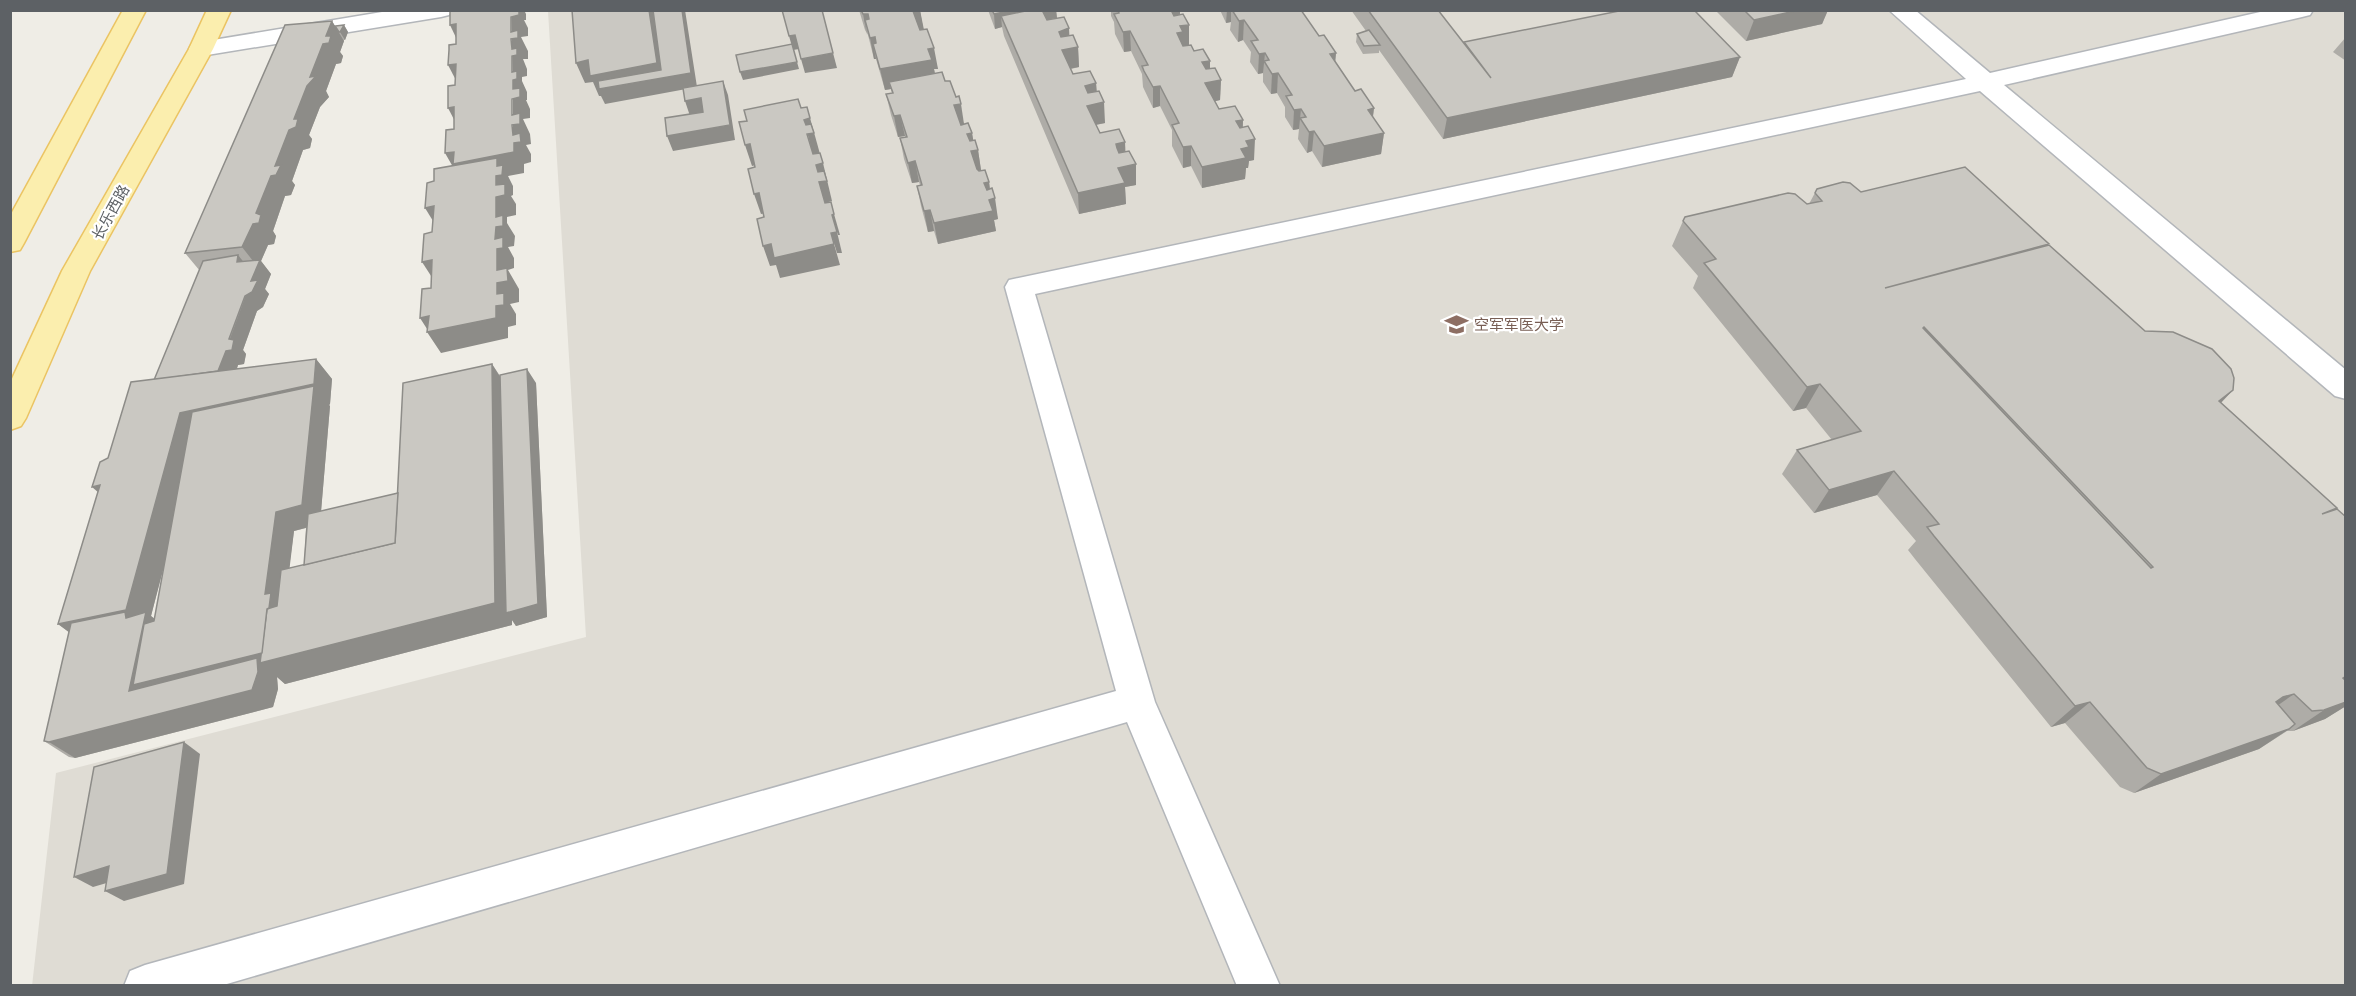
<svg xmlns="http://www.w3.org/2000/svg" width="2356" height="996" viewBox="0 0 2356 996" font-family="'Noto Sans','Noto Sans SC',sans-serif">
	<rect width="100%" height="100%" fill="#efede6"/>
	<!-- education -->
	<path fill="#dfdcd4" d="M548,11H2345V985L32,986L56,773L586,637Z"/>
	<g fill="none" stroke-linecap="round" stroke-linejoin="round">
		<defs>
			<g id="minor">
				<path d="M394,10H452L449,15L441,17L201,56L192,54L189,49L192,44L201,42Z"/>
				<path d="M1889,10H1915L1990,73L2269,10H2313L2310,15L2302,17L2004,85L2346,370V399L2335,396L1980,91L1035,294L1155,702L1280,986H1237L1127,722L220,986H124L130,971L145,965L1116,691L1005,287L1009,280L1966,79Z"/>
			</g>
			<g id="primary">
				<path d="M123,10H146L24,243L20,250L10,252V216Z"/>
				<path d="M207,10H231L213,49L90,271L26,418L21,426L10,430V383L62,271L189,49Z"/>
			</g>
		</defs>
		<!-- minor casing -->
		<use href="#minor" stroke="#b3b6ba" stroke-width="3"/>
		<!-- primary casing -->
		<use href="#primary" stroke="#ebc463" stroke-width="3"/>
		<!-- minor -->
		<use href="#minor" fill="#fff" fill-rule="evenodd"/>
		<!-- primary -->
		<use href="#primary" fill="#fbeeae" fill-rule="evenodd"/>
	</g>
	<!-- wall -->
	<g fill="#aeaca7" fill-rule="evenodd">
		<path d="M859,10H920L923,29L938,69H934L935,73L945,81L964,124L972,133L973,141L978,150L981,170L978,171L989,182L990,189L998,219L994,220L996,231L938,244L934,231L928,232L921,206L917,186L920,185L919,182L912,183L904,159L900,138L905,137V136L898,137L891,115L886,94L892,93L891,89L885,90L876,59H874L868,35L865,30Z"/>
		<path d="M988,10H1056L1057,18L1047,19L1069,36L1078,47L1079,67L1071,69L1073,74L1096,83L1097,91L1105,123L1096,125L1100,133L1125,152L1136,185L1125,187L1126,204L1079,214L1004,36L1002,27L995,29Z"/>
		<path d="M1111,10H1180V15L1189,45L1221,80L1220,100L1215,101L1219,109L1243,120V127L1254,160L1249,161L1248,168H1246L1245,179L1202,188L1191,166L1183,168L1172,146V130L1160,106L1153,108L1143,87L1142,74L1131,51L1124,52L1115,34L1114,22L1111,16Z"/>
		<path d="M1220,10H1301L1319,36L1336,53L1335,62L1355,91L1374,108L1373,118L1384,133L1381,154L1322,167L1312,151L1307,153L1298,139L1299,129L1293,130L1285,117V107L1277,93L1271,94L1263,82V73L1258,74L1250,62L1251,52L1243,40L1238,42L1230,30L1231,22L1226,23Z"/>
		<path d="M1351,10H1438L1464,44V42L1740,57L1732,77L1443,139L1379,50V53L1363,54L1356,42L1357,34L1366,31Z"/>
		<path d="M1715,10H1828L1822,24L1746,41Z"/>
		<path d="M332,21L335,26L344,25L348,32L345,40H344V41L340,52L343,56L341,63L336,64L326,91L329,97L320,107L309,135L312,139L310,148L303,150L292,181L295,185L291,195L285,196L273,231L276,236L274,244L268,245L261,261L271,274L265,289L269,294L263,307L257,311L243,350L246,354L244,364L238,365L237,369L316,359L332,379L330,404L329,405L330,406L321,511L398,493L492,364L500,376L536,383L547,617L516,626L512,620V625L285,684L277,677L278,689L273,707L75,758L69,757L44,741L69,632L58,624L108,458L154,380L200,271L185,253ZM306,528L304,565L289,568L294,531ZM164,565L155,619L151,616Z"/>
		<path d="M2346,37V61L2333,52Z"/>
		<path d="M1817,189L1861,192L2048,245L2145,331L2233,390L2221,403L2337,508L2334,510L2346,517V706L2325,719L2293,731H2287L2259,749L2134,793L2120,787L2065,723L2051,727L1915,559L1908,550L1916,541L1877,495L1814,513L1782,474L1797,450L1832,440L1806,408L1793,411L1693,288L1698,276L1672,246L1683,221L1809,204Z"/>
	</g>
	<!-- shaded-wall -->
	<g fill="#8d8c88" fill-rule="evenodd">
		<path d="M511,10H524L526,14V20H524L528,28V36L521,37L528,51V59H523L527,69V76L522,77V81L527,92V100H526L530,109V118L523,119L530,134L531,144L526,145L531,154V162L524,164V173L508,176L513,186V195L511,196L516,204V215L507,217V223L515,236L514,246L508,247L514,258V268L508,270L519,289V302L510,304L516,314V325L508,327V338L441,353L427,332H429L420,318L497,294L495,239L496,217L457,174L445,153L513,135V89Z"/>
		<path d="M649,10H685L697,87L605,104L601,96H599L593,82L585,83L576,63Z"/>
		<path d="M920,10L924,30L917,32L913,11Z"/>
		<path d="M1014,10H1056L1057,18L1006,27L1001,16L1002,27L995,29L994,14Z"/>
		<path d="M1171,10H1180V29Z"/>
		<path d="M1227,10H1231V22L1226,23Z"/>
		<path d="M1799,10H1828L1822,24L1746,41L1754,20Z"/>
		<path d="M863,14H868L872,34L865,20L867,35Z"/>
		<path d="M1244,20L1243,40L1238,42L1239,21Z"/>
		<path d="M332,21L344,41L340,52L343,56L341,63L336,64L326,91L329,97L320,107L309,135L312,139L310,148L303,150L292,181L295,185L291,195L285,196L273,231L276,236L274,244L268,245L261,261L271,274L265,289L269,294L263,307L257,311L243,350L246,354L244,364L238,365L229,391L216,377L251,281L257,266L242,247Z"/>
		<path d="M456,24L460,46L450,25Z"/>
		<path d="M344,25L348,32L345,40L340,32Z"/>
		<path d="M1189,25V45L1183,46L1177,33L1180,26Z"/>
		<path d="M1069,28L1070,48L1078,47L1079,67L1063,70L1059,32Z"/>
		<path d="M1130,31L1131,51L1124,52L1123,32Z"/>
		<path d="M795,35L799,49L793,50L789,36Z"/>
		<path d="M875,37L879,58L873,44L876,59H874L870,38Z"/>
		<path d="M934,48L938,69H934L936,80L889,82L891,89L885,90L880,69L928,49Z"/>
		<path d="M833,53L837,68L805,73L801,59Z"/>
		<path d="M1265,53L1263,73L1258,74L1259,54Z"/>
		<path d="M1336,53L1334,74L1330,54Z"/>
		<path d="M1740,57L1732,77L1443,139L1447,118Z"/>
		<path d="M1210,61V82L1202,62Z"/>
		<path d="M797,62L799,69L743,80L740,72Z"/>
		<path d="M456,64L459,86L448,65Z"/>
		<path d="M1278,73L1277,93L1271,94L1272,74Z"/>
		<path d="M1221,80L1220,100L1204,104L1205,83Z"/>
		<path d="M723,81L728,95L735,140L673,151L667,136L730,125Z"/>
		<path d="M1096,83L1097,104L1104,102L1105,123L1089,126L1085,86Z"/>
		<path d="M1160,86V106L1153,108V87Z"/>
		<path d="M701,98L706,113L690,116L685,101Z"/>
		<path d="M961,104L964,124L957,126L954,105Z"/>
		<path d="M454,107L459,129L448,108Z"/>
		<path d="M807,107L820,154L813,155L804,120Z"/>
		<path d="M1374,108L1371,129L1368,110Z"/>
		<path d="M1301,109L1299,129L1293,130L1294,110Z"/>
		<path d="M900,115L905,136L898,137L894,116Z"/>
		<path d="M1243,120L1242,141L1236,121Z"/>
		<path d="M1314,131L1312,151L1307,153L1309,132Z"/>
		<path d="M972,133L975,150H978L981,170L975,172L967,134Z"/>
		<path d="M1384,133L1381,154L1322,167L1324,146Z"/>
		<path d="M1255,139L1254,160L1249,161L1248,168H1246L1245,179L1202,188V167L1241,149L1246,141Z"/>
		<path d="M1125,142L1126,163L1117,165L1116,144Z"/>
		<path d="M750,144L756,165L752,166L745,145Z"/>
		<path d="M1191,146V166L1183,168V147Z"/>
		<path d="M915,161L919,182L912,183L908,163Z"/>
		<path d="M823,163L832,201L825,203L819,182L816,165Z"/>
		<path d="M1136,164V185L1125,187L1126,204L1079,214L1078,193L1118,168Z"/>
		<path d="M989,182L991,199L995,198L998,219L994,220L996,231L938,244L934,223L984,183Z"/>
		<path d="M759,193L766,213L761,214L754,194Z"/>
		<path d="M434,206L438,229L425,208Z"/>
		<path d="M930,210L934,231L928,232L924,211Z"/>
		<path d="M834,214L840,235H838L832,215Z"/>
		<path d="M837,232L842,253H837L831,233Z"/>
		<path d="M771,244H834L840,265L780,278L776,265L770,266L763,246Z"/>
		<path d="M238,255L250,270L237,262Z"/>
		<path d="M432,260L435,282L422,262Z"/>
		<path d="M316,359L332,379L330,404L329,405L330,406L320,524L294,531L285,606V657L492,364L507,388L527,369L536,383L547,617L516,626L512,620V625L285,684L277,677L278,689L273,707L75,758L49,742L129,691L82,642L58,624L180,413ZM199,433L168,630L151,616Z"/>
		<path d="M1820,384L1806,408L1793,411L1807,387Z"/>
		<path d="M2233,390L2209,415L2219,401Z"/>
		<path d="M1894,471L1877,495L1814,513L1829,490Z"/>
		<path d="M100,485L114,506L92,487Z"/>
		<path d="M2294,694L2264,715L2246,722L2283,697Z"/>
		<path d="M2090,702L2065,723L2051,727L2075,706Z"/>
		<path d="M2346,702V706L2325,719L2293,731L2324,710Z"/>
		<path d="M2289,729L2259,749L2134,793L2161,774Z"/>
		<path d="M184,742L200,754L184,884L124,901L105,891Z"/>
		<path d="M109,866L127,877L93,887L74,877Z"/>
	</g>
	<!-- building -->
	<g fill="#cac8c2" stroke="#8d8c88" stroke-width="1.5" fill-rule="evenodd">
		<path d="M450,10H519V15L511,17V32L518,30V38L511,39L512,49L517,48V55L512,56V72L517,71V79L513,80V89L520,88V97L512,99V115L520,113V124L512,125L513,135L520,133L521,142L514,143V152L453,164L454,152L445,153L446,130L454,129V107L448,108V86L455,85L456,64L448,65L449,50V45L456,44V24L450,25Z"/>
		<path d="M572,10H649L657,63L590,76L588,60L576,63Z"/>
		<path d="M653,10H682L691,73L599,89L598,81L661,70Z"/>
		<path d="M782,10H822L833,53L801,59L795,35L789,36Z"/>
		<path d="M861,10H916L913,11L920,30L927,29L934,48L928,49L932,60L880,69L873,44L876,43L875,37L870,38L865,20L869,19L868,14H863Z"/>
		<path d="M992,10H1014L994,14Z"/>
		<path d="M1030,10H1042L1047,20L1064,17L1069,28L1059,32L1061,37L1073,35L1078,47L1062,50L1073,74L1090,71L1096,83L1085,86L1088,93L1099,91L1104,102L1087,106L1100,133L1119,129L1125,142L1116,144L1117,148L1119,153L1129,151L1136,164L1118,168L1125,183L1078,193L1001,16Z"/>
		<path d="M1118,10H1171L1174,16L1183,14L1189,25L1180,26L1183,32L1177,33L1183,46L1191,45L1194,51L1203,49L1210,61L1202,62L1206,69L1215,68L1221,80L1205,83L1219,109L1235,106L1243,120L1236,121L1240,128L1248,126L1255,139L1246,141L1249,147L1241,149L1246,158L1202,167L1191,146L1183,147L1172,125L1179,123L1160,86L1153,87L1144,71L1142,66L1148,65L1130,31L1123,32L1114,14L1119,13Z"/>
		<path d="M1232,10H1301L1319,36L1324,35L1336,53L1330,54L1355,91L1361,89L1374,108L1368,110L1384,133L1324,146L1314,131L1309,132L1300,118L1306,117L1301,109L1294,110L1286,96L1292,95L1278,73L1272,74L1264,61L1269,60L1265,53L1259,54L1251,41L1258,40L1244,20L1239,21Z"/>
		<path d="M1368,10H1438L1491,78L1464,42L1624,10H1694L1740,57L1447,118Z"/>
		<path d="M1744,10H1799L1754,20Z"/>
		<path d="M332,21L326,36H331L329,43L323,44L310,77L316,76L307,86L294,119H298L296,127L289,130L275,166L281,165L276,175L271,176L256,213L261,215L259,223L253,224L242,247L185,253L285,25Z"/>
		<path d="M344,25L340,32H339L335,26Z"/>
		<path d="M1369,30L1380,45L1364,46L1357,34Z"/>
		<path d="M792,44L797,62L740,72L736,55Z"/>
		<path d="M942,72L945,81H950L956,97L959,96L961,104L954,105L961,125L968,123L972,133L967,134L970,141L975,140L978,150L971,151L977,169L979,171L985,170L989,182L984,183L987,190L992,188L995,198L989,200L993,211L934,223L930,210L924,211L917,186L922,185L915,161L908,163L900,138L907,137L900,115L894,116L886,94L893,93L889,82Z"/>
		<path d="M723,81L730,125L667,136L665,118L703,112L701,98L685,101L683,88Z"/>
		<path d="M798,99L801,108L807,107L810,118L804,120L806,125L811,124L814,133L807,134L813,154L820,153L823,163L816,165L818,172L824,171L827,181L819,182L825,203L831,202L834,214L832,215L837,232L831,233L834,244L774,258L771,244L763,246L757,219L764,217L759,193L754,194L748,169L755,167L750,144L745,145L739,122L747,121L744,110Z"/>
		<path d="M497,158V166L503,165L502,175L496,176V185L505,184V195L496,197V217L503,215V226L496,227L495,239L503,237V248L497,249V270L507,268L508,281L497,283V294L504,293V305L496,306V318L427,332L429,316L420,318L422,289L431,288L432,260L422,262L424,234L432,232L434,206L425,208L427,183L434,181V169Z"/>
		<path d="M1965,167L2049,244L1885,288L2049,245L2145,331L2173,332L2212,349L2231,369L2234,378L2233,390L2219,401L2337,508L2322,514L2337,509L2346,517V676L2343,678L2346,681V702L2324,710L2312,711L2294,694L2283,697L2276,702L2295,724L2289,729L2161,774L2147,768L2090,702L2075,706L1934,536L1927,527L1939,524L1894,471L1829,490L1797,450L1861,431L1820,384L1807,387L1704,263L1716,259L1683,221L1685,217L1788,193L1795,194L1807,204L1822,201L1815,193L1817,189L1843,182L1850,183L1861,192ZM1924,327L2153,567L2151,568L1923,328Z"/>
		<path d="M238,255L237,262L260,260L251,281L258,280L252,292L245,296L229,339L234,340L232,350L226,351L218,371L154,380L203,261Z"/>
		<path d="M316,359L314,384L180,413L126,610L58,624L100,485L92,487L100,462L108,458L131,382Z"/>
		<path d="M492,364L495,603L260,663L267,609L277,606L281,570L395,543L403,383Z"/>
		<path d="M527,369L538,604L506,613L500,375Z"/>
		<path d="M314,386L302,505L276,512L265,594L271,593L269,608L267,609L262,653L133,685L144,624L154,621L192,412Z"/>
		<path d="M398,493L395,543L304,565L308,514Z"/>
		<path d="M125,612L126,618L146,612L129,691L257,658L258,672L252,690L49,742L44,741L71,623Z"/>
		<path d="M184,742L167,874L105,891L109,866L74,877L94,767Z"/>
	</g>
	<!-- icons -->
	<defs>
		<symbol id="university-bare" viewBox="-9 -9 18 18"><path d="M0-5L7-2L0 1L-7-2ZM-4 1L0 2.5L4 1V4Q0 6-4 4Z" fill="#8d6e63" stroke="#fff" stroke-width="2.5" paint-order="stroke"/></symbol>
	</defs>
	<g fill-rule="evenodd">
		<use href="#university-bare" x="1440" y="308" width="33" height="33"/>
	</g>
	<g text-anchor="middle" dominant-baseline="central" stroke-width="4.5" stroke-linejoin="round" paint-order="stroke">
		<!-- street labels -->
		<g font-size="15" fill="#5d6165" stroke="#fff">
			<text transform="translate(110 212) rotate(-61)">长乐西路</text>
		</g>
		<!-- education labels -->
		<g font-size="15" fill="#785e54" stroke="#fff" text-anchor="start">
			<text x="1474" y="324">空军军医大学</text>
		</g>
	</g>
	<!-- border -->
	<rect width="2356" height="996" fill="none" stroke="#5d6165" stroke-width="24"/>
</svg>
